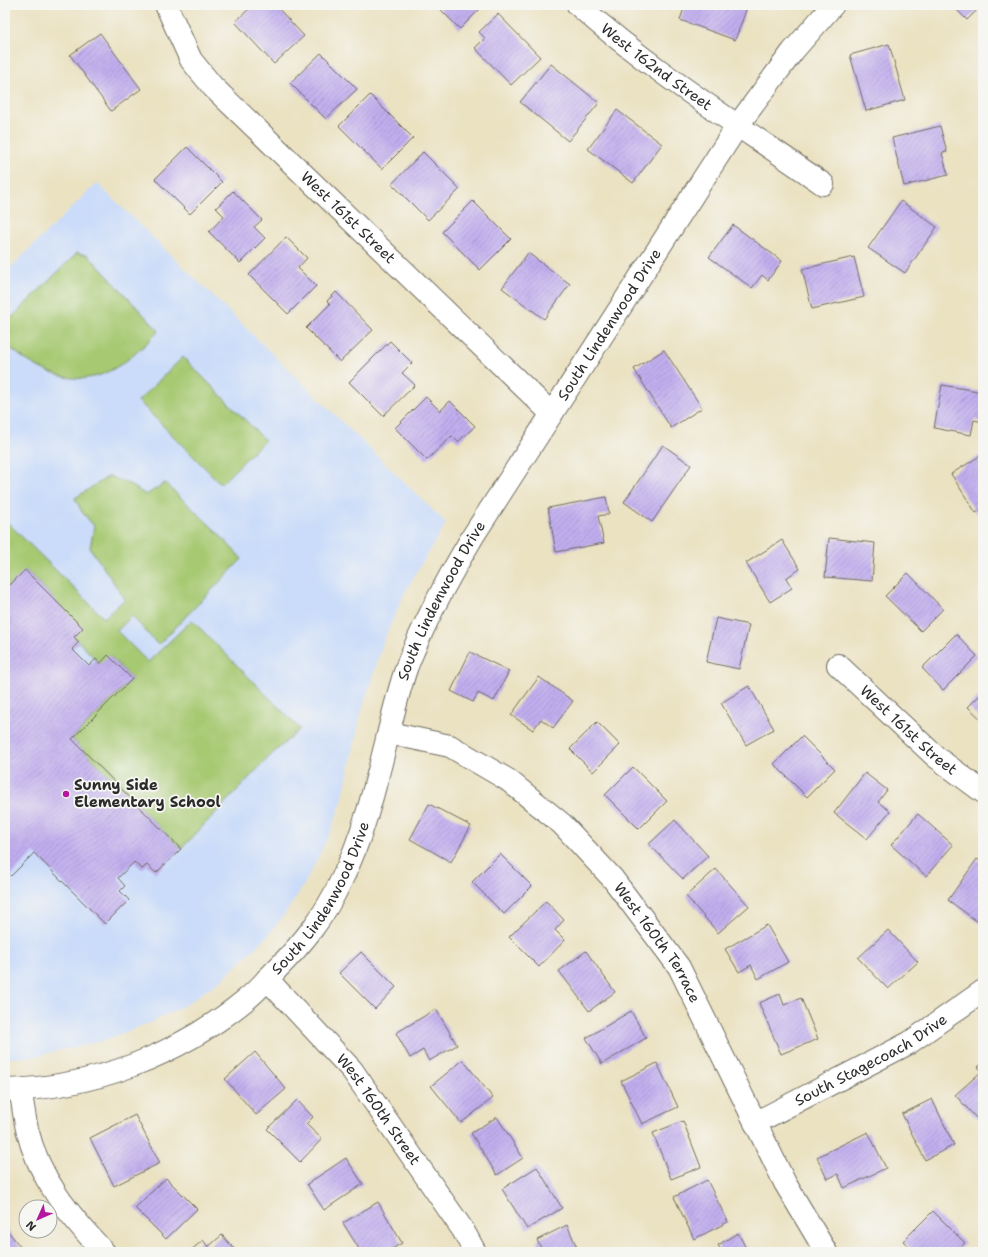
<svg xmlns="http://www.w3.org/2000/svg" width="988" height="1257" viewBox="0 0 988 1257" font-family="'Shantell Sans',sans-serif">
	<defs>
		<pattern id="building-hatch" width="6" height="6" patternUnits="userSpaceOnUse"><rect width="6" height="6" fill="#c1aeef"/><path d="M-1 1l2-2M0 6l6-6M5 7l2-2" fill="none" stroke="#9d8ec2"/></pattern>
	</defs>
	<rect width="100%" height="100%" fill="#f6f6f2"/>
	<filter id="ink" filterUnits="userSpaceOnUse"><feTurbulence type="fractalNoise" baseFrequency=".025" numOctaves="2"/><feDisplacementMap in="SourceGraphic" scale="8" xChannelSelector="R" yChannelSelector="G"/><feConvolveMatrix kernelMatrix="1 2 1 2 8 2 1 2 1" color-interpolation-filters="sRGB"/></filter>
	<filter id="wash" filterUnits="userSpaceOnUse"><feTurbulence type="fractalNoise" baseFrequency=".012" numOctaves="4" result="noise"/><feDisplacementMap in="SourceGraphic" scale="16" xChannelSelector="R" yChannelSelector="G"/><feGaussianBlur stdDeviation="0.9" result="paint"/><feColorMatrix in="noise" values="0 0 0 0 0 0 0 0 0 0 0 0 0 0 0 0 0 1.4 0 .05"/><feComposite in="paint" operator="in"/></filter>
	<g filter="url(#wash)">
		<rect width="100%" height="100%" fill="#ebe2c2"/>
		<!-- built -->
		<path fill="#cadcf9" d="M97,183L446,523L406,590L385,637L361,713L342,801L331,831L304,885L286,912L267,937L220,981L185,1005L152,1022L102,1041L30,1057L5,1058V273Z"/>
		<!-- park -->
		<g fill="#a7c972" stroke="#697a4e">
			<path d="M77,253L88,255L159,331C143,347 125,365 103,374C68,388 29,366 5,343V324Z"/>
			<path d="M183,357L265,440L221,484L138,401Z"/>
			<path d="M109,476L129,484L146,495L165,483L213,528L242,559L158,645L132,616L117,631L148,662L192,620L300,729L269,757L181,849L72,739L132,679L109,655L100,664L74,637L82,628L26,570L5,590V520L104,618L125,599L90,548L94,526L82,512L75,498Z"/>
		</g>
		<g id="blocks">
			<!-- building -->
			<g fill="url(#building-hatch)">
				<path d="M253,5H275L304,36L274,64L235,22Z"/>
				<path d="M436,5H484L460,29Z"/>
				<path d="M685,5H748L735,40L680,20Z"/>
				<path d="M952,5H982L967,20Z"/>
				<path d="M498,14L540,57L511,85L475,48L485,38L479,32Z"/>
				<path d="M100,33L141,89L111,111L70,55Z"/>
				<path d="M889,44L905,100L866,111L850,55Z"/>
				<path d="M321,53L357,89L326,119L290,83Z"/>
				<path d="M551,64L599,103L568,141L520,102Z"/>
				<path d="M370,95L413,138L382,169L339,126Z"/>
				<path d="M617,110L662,144L633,183L588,149Z"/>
				<path d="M940,126L947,152L942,153L948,175L904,186L892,138Z"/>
				<path d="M187,147L222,182L190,214L155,179Z"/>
				<path d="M423,152L460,189L428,220L392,184Z"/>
				<path d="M233,191L262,220L254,227L265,238L240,263L209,232L224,216L216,208Z"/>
				<path d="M473,201L511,239L480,270L442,232Z"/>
				<path d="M901,201L937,227L905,273L868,248Z"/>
				<path d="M733,225L782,261L768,280L762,275L752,288L709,257Z"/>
				<path d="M286,237L307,258L298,268L316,286L288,314L249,275Z"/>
				<path d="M528,253L570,284L544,319L502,288Z"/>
				<path d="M854,257L864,297L812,309L802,269Z"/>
				<path d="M336,292L373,330L340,362L306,328L330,304L327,301Z"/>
				<path d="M390,341L412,363L402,373L415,385L383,416L349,382Z"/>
				<path d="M664,350L702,408L671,428L634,369Z"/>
				<path d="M942,385L983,392V422L974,420L971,435L934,428Z"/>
				<path d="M426,397L440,411L450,401L475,426L458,442L452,436L427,460L395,428Z"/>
				<path d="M663,445L691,465L652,522L624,502Z"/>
				<path d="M983,454V509L976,513L951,474Z"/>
				<path d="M606,497L609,514L598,516L604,543L556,552L548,508Z"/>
				<path d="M829,538L875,543L872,581L825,577Z"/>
				<path d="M782,540L800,569L786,578L792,588L770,602L746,563Z"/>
				<path d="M25,570L83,628L74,637L79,642L72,649L89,666L96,659L100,664L108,655L132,679L72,739L181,849L156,873L147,865L142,869L134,862L118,878L125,886L120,891L129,900L105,924L34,853L11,876L5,870V590Z"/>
				<path d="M908,573L943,609L921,631L885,596Z"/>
				<path d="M716,618L749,625L739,669L706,662Z"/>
				<path d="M956,634L977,656L943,690L922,668Z"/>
				<path d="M470,652L509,671L494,701L478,693L473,702L451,691Z"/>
				<path d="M539,677L573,701L553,728L541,719L533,730L511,715Z"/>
				<path d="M749,686L774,729L746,745L721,703Z"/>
				<path d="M983,692V721L968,707Z"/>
				<path d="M597,722L620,745L593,772L570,749Z"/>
				<path d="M802,736L835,769L807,797L774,764Z"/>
				<path d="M633,767L667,801L639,829L605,795Z"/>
				<path d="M865,773L887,790L878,802L890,811L867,839L834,813Z"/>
				<path d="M429,804L471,826L451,862L410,839Z"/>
				<path d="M918,814L953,845L926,876L891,845Z"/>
				<path d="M675,820L708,856L683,879L649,844Z"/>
				<path d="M500,854L532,886L504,914L472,882Z"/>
				<path d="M977,859L983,863L982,925L948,900Z"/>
				<path d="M716,869L749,906L718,933L686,896Z"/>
				<path d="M546,901L564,920L555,930L565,940L539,967L509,937Z"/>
				<path d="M767,925L788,962L758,979L751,965L739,972L725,949Z"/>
				<path d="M888,930L918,962L888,989L858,958Z"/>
				<path d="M586,951L615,992L589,1011L559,971Z"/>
				<path d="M361,952L396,987L375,1009L339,973Z"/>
				<path d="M780,994L784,1005L801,998L818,1039L781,1054L759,1003Z"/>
				<path d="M436,1009L457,1045L429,1061L423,1050L410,1058L396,1033Z"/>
				<path d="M631,1011L646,1038L602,1064L586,1038Z"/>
				<path d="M255,1052L286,1089L256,1115L225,1079Z"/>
				<path d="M463,1060L493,1098L461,1123L431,1086Z"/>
				<path d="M657,1063L678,1107L642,1124L621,1081Z"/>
				<path d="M983,1063V1117L979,1121L955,1095L982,1071L978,1067Z"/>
				<path d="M932,1099L954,1145L925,1160L902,1114Z"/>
				<path d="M297,1100L313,1117L306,1124L322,1139L300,1162L267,1129Z"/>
				<path d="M135,1115L160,1163L114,1186L90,1138Z"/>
				<path d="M497,1117L523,1158L497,1175L471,1133Z"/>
				<path d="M683,1121L701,1167L671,1179L653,1133Z"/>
				<path d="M868,1132L886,1168L844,1188L838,1174L827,1179L817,1157Z"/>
				<path d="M346,1158L363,1184L324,1210L307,1184Z"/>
				<path d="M537,1167L562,1208L527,1229L502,1189Z"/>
				<path d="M166,1178L197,1209L166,1239L135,1208Z"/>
				<path d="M707,1180L728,1222L694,1239L674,1197Z"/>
				<path d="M378,1202L402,1243L387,1252H361L343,1223Z"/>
				<path d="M933,1211L965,1243L956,1252L923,1251L915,1252L903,1241Z"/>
				<path d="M567,1225L579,1252H543L537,1240Z"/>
				<path d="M5,1227L24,1252H5Z"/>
				<path d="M738,1233L748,1252H722L718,1245Z"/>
				<path d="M222,1235L237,1252H189L203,1240L208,1247Z"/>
			</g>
		</g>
	</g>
	<g filter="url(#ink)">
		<use href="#blocks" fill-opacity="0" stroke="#6e6b60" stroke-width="1"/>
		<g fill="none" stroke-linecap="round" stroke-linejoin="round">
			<defs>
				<g id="minor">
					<path id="s1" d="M166,5L191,60L213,87L552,414"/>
					<path id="s2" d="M578,5C653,72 740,126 823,184"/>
					<path id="s3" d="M838,665L936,757L983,792"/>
					<path id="s4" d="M389,733L450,746L508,780L562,824L613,879L679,967L785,1183L826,1252"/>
					<path id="s5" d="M267,979L352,1070L463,1230L475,1252"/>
					<path id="s6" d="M5,1090C95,1088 179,1055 248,998C258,990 267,979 276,970C304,942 324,917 341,881C363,837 375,787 387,739C393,714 399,689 407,666C425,620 448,578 473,536L738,125L793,51L833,5"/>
					<path d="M20,1090C23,1103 24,1116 27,1129C39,1179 70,1216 104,1252"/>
					<path id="s7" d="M755,1123L909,1043L983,991"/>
				</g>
			</defs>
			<!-- minor casing -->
			<use href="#minor" stroke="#6e6b60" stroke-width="24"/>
			<!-- minor -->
			<use href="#minor" stroke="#fff" stroke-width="22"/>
		</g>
	</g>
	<!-- markers -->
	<circle fill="#b5179e" stroke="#f6f6f2" stroke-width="1.5" cx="66" cy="794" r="4"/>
	<g text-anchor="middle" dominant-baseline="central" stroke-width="3.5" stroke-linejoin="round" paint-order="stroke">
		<!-- street labels -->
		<g font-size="15" fill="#2b2b2b" stroke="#f6f6f2">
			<text stroke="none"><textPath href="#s2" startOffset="100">West 162nd Street</textPath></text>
			<text stroke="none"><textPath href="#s1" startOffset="283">West 161st Street</textPath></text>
			<text stroke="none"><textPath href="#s6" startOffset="1038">South Lindenwood Drive</textPath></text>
			<text stroke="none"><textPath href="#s6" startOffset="714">South Lindenwood Drive</textPath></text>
			<text stroke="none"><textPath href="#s3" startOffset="96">West 161st Street</textPath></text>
			<text stroke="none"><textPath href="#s6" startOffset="390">South Lindenwood Drive</textPath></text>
			<text stroke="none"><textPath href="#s4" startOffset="352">West 160th Terrace</textPath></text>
			<text stroke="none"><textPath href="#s7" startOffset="132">South Stagecoach Drive</textPath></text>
			<text stroke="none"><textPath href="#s5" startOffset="172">West 160th Street</textPath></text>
		</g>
		<!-- poi labels -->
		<g font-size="15" font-weight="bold" fill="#2b2b2b" stroke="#f6f6f2" text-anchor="start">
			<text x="74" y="785">Sunny Side<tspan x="74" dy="17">Elementary School</tspan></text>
		</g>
	</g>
	<!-- margin -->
	<rect width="988" height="1257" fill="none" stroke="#f6f6f2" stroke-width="20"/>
	<!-- north arrow -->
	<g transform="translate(38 1219) rotate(225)"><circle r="19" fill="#f6f6f2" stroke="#a5a5a2"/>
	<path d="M0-3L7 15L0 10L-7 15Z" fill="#b5179e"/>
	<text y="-6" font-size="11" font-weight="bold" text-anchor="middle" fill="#2b2b2b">N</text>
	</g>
</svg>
